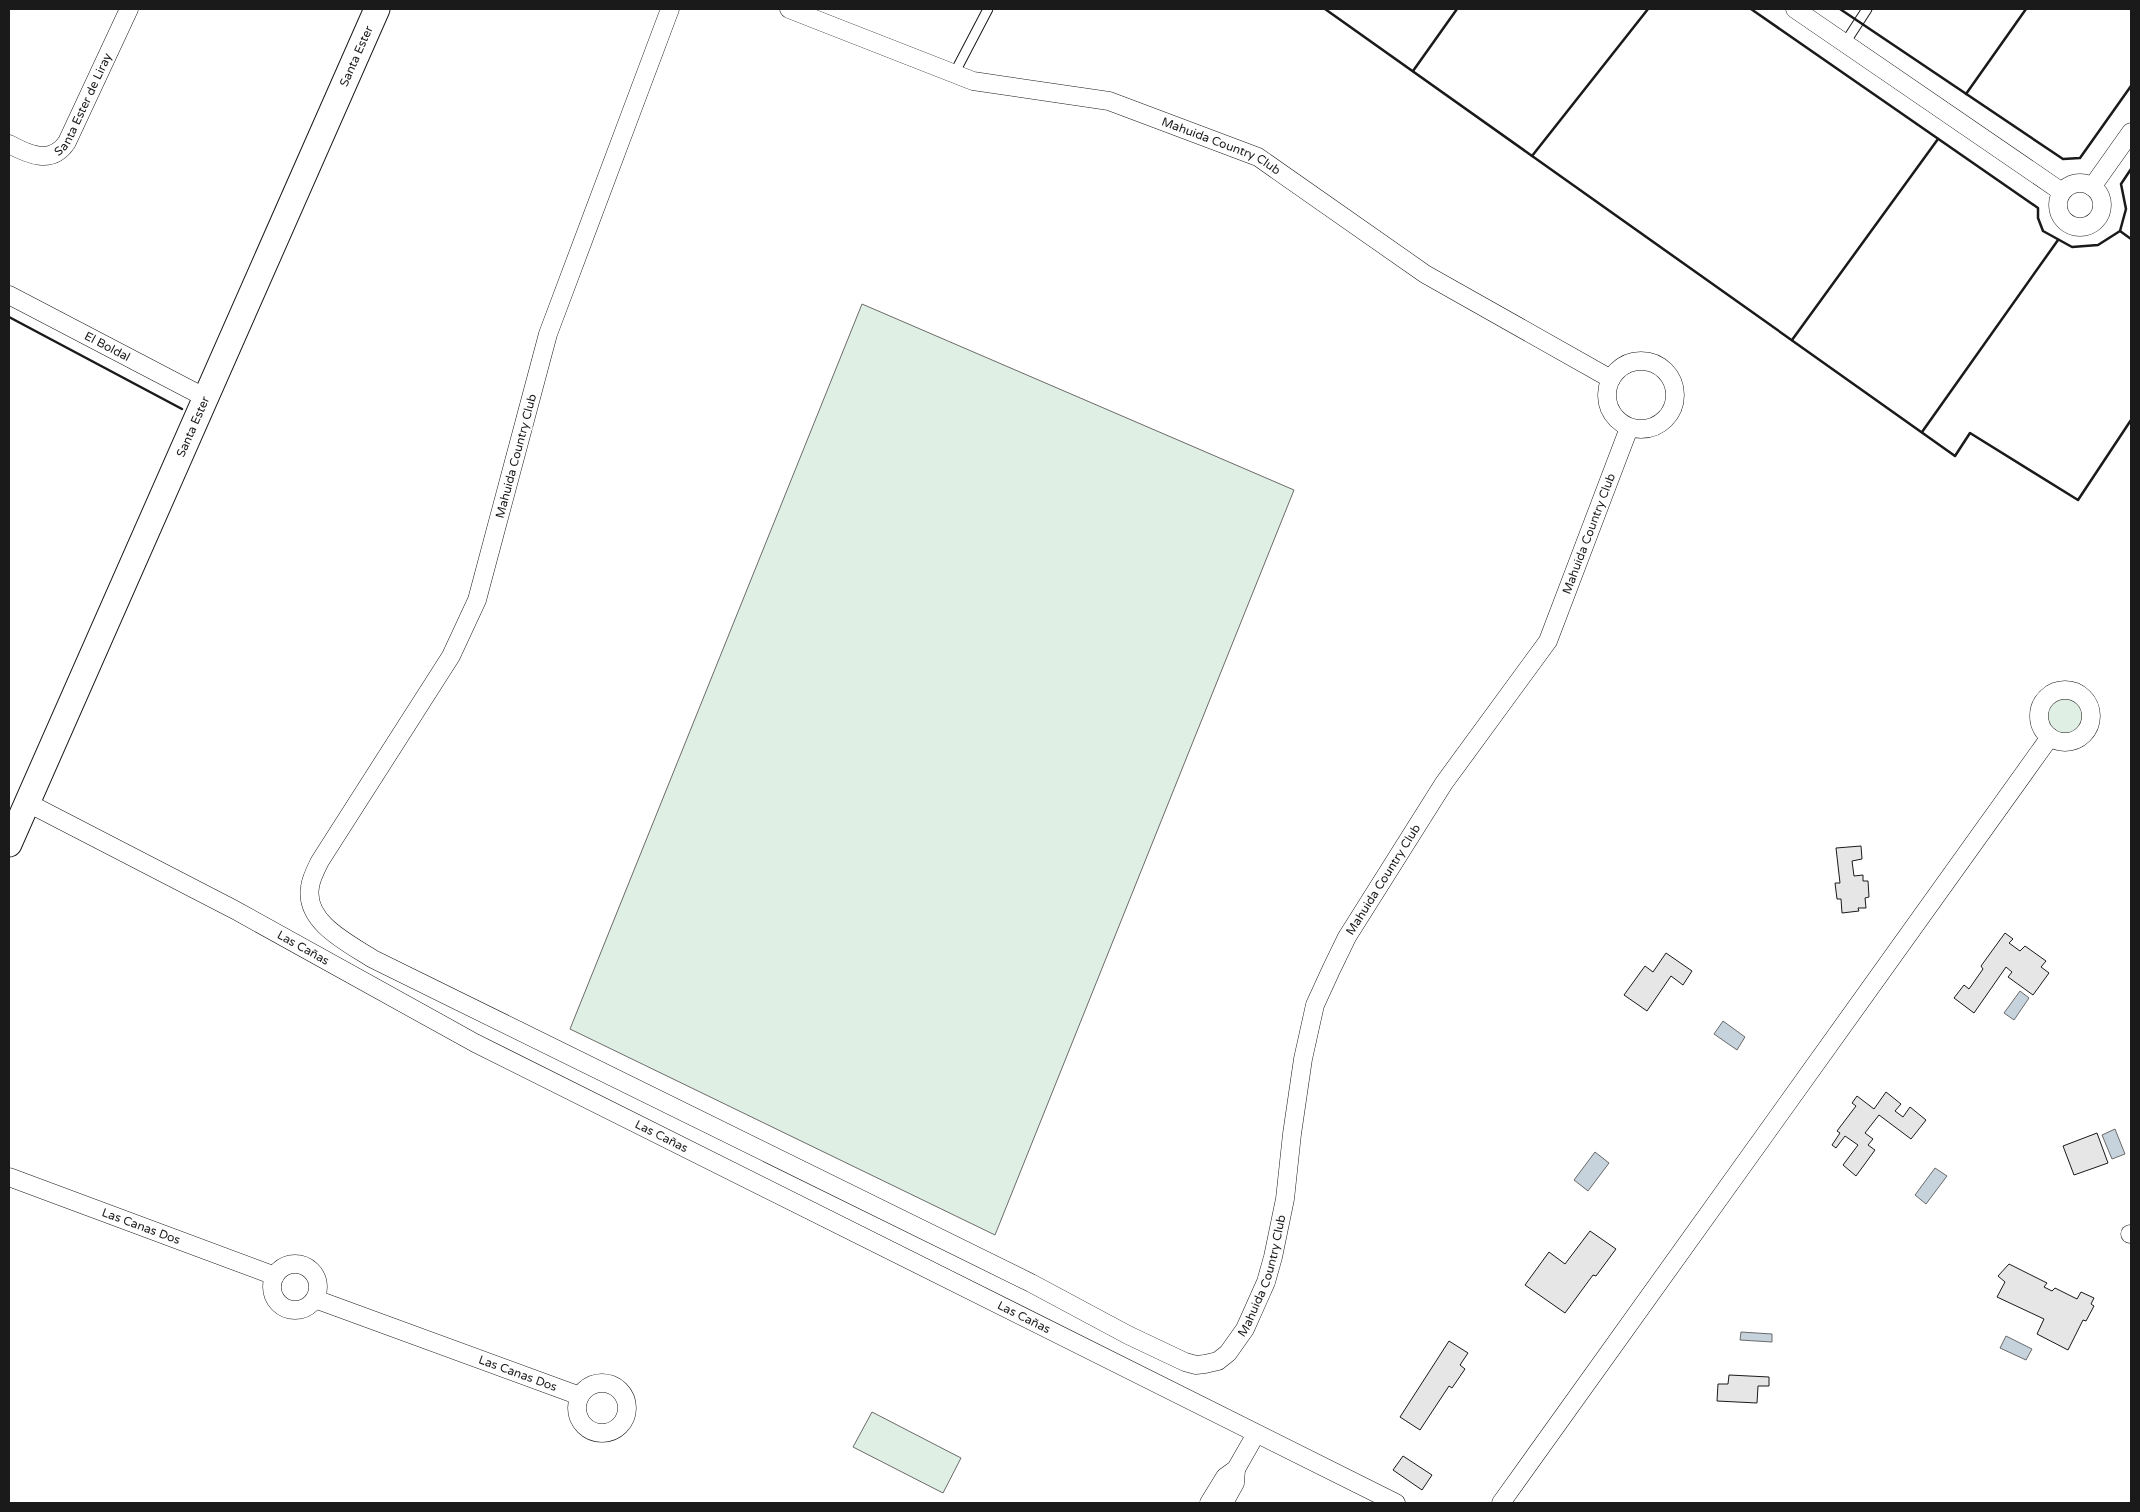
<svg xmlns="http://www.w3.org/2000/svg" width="2140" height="1512" viewBox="0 0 2140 1512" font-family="'Varela Round',sans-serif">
	<rect width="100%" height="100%" fill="#fff"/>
	<!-- green -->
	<g fill="#e0efe3" stroke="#6a6a6a">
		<path d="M862,304L1294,490L995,1235L570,1029Z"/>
		<circle cx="2064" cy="717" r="20"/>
		<path d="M872,1412L961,1458L943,1493L853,1447Z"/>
	</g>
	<!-- water -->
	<g fill="#c6d2dc" stroke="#6a6a6a">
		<path d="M2020,991L2029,998L2014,1020L2004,1013Z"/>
		<path d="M1723,1021L1745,1037L1737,1050L1714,1034Z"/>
		<path d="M2115,1129L2125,1154L2112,1159L2102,1135Z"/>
		<path d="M1595,1152L1609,1163L1588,1191L1574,1180Z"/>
		<path d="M1935,1168L1947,1176L1926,1204L1915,1195Z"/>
		<path d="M1741,1332L1772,1334V1342L1740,1340Z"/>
		<path d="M2006,1336L2032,1349L2026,1360L2000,1348Z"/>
	</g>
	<!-- building -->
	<g fill="#e6e6e6" stroke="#1a1a1a">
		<path d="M1861,846L1862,859L1852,861L1854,876L1863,875V881H1868L1869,897L1865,898L1866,908H1858L1859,911L1842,913L1841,899H1837L1835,883H1840L1836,848Z"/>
		<path d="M2005,933L2013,939L2009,943L2020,951L2025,946L2046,961L2041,967L2049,973L2033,995L2008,977L2012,972L2006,967L1974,1013L1954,998L1964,985L1969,989L1983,969L1981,966Z"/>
		<path d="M1666,953L1692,971L1683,985L1671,976L1647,1011L1624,995L1645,966L1653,972Z"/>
		<path d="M1886,1092L1901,1104L1895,1111L1903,1117L1910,1107L1926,1120L1911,1139L1879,1115L1865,1133L1873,1139L1868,1145L1875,1150L1856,1176L1843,1165L1858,1145L1845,1136L1836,1148L1832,1145L1840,1133L1837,1131L1856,1106L1852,1103L1857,1096L1874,1109Z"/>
		<path d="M2097,1133L2108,1163L2074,1175L2063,1146Z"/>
		<path d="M1590,1231L1616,1249L1596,1276L1593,1275L1565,1313L1525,1285L1549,1252L1565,1264Z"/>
		<path d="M2009,1264L2047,1283L2044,1287L2052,1291L2055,1288L2077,1299L2081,1292L2094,1298L2091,1304L2094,1306L2086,1321L2083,1320L2068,1350L2037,1334L2044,1319L1997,1297L2005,1282L1998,1276Z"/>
		<path d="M1449,1341L1468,1353L1460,1365L1465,1369L1452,1388L1449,1386L1420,1430L1400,1417Z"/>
		<path d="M1729,1375L1769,1377V1386H1758L1757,1403L1717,1401L1718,1384H1728Z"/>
		<path d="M1403,1456L1432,1475L1422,1490L1393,1470Z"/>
	</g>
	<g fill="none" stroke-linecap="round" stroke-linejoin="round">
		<defs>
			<g id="lane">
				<path d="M1845,43L1867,9"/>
				<path d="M954,74L988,9"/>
			</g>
			<g id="street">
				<path id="s1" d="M670,9L548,334L477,600L451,656L320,861C316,869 311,878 310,887C304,922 348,943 373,959L1031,1283L1128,1335L1185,1362L1196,1365L1205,1364L1218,1361L1228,1353L1245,1329L1266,1282L1273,1257L1285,1199L1292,1134L1303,1059L1315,1005L1331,970L1347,937L1444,783L1548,641L1629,428"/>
				<path id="s2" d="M789,9L973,81L1109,101L1258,157L1425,274L1611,379"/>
				<path d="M1795,9L2062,192"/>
				<path id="s3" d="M9,144C29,155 52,165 67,142L129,9"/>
				<circle cx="2080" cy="205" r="22"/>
				<path d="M2092,187L2131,132"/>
				<path id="s4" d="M9,295L206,398"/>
				<circle cx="1641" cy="395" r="34"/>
				<circle cx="2065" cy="716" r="26"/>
				<path id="s5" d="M28,803L235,910L475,1043L1396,1503"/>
				<path id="s6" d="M9,1177L275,1276"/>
				<path d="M2130,1234H2131"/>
				<circle cx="295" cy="1287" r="23"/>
				<path id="s7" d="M315,1299L580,1396"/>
				<circle cx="602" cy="1408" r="25"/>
				<path d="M1209,1503L1225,1477L1236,1469L1256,1434"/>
				<path d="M1224,1503L1235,1483L1236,1469"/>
				<path d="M1501,1503L2050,737"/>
			</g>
			<g id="secondary">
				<path id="s8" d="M9,844L377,9"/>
			</g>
		</defs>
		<!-- lane casing -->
		<use href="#lane" stroke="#1a1a1a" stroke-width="11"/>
		<!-- street casing -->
		<use href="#street" stroke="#1a1a1a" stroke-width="19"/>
		<!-- secondary casing -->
		<use href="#secondary" stroke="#1a1a1a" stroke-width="27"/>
		<!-- lane -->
		<use href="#lane" stroke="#fff" stroke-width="9"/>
		<!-- street -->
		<use href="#street" stroke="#fff" stroke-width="18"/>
		<!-- secondary -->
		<use href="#secondary" stroke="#fff" stroke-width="25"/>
		<!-- wall -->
		<g stroke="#1a1a1a" stroke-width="2.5">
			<path d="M1325,9L1955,456L1970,433L2078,500L2131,420"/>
			<path d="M1751,9L2038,208V218L2043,231L2072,247L2098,245L2120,231L2126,209L2121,184L2131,169"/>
			<path d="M1840,9L2063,159L2080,158L2131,86"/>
			<path d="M1413,71L1457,9"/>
			<path d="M1966,94L2026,9"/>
			<path d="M1532,156L1648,9"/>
			<path d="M2120,231L2131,239"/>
			<path d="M9,317L182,409"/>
			<path d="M1792,340L1938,139"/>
			<path d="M1922,432L2058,240"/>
		</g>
	</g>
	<g text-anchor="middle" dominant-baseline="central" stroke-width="4" stroke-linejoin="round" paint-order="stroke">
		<!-- street labels -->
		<g font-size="12" fill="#1a1a1a" stroke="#fff">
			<text stroke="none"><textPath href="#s8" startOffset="861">Santa Ester</textPath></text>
			<text stroke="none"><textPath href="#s3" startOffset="106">Santa Ester de Liray</textPath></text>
			<text stroke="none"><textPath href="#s2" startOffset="456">Mahuida Country Club</textPath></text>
			<text stroke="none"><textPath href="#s4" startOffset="111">El Boldal</textPath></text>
			<text stroke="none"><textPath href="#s8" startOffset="456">Santa Ester</textPath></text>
			<text transform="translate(516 456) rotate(-75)">Mahuida Country Club</text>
			<text stroke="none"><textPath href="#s1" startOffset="2921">Mahuida Country Club</textPath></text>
			<text stroke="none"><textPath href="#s1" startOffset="2516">Mahuida Country Club</textPath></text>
			<text stroke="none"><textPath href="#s5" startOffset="311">Las Cañas</textPath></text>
			<text stroke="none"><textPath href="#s5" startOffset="716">Las Cañas</textPath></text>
			<text stroke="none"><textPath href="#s6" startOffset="141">Las Canas Dos</textPath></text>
			<text stroke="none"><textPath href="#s1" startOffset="2096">Mahuida Country Club</textPath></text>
			<text stroke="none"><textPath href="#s5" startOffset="1121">Las Cañas</textPath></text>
			<text stroke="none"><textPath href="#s7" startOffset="216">Las Canas Dos</textPath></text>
		</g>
	</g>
	<!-- border -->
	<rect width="2140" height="1512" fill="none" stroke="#1a1a1a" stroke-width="20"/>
</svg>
